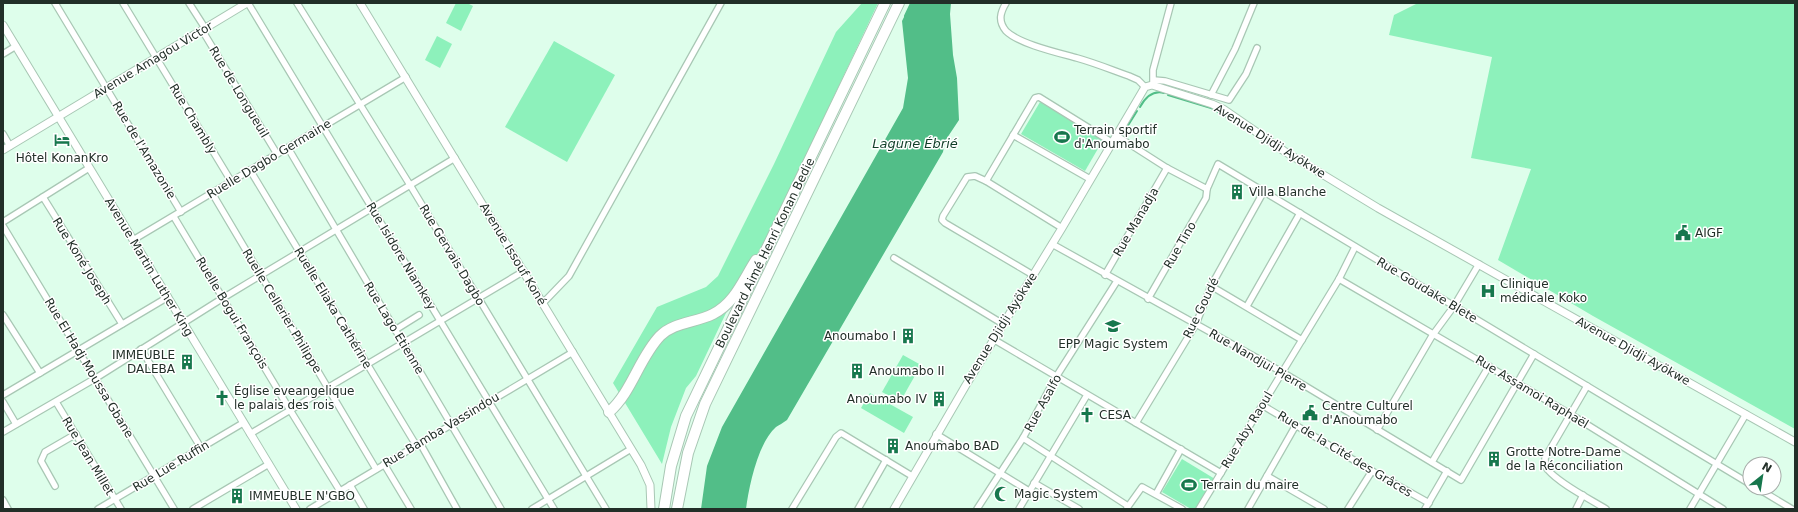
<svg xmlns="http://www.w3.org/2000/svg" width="1798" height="512" viewBox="0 0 1798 512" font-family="'DejaVu Sans',sans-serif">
	<rect width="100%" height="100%" fill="#defeeb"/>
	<!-- green -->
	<g fill="#8df1bb">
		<path d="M456,3H467L473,6L461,31L446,23Z"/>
		<path d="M862,3H878L776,219L726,313L696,376L686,388L671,427L662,464L613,383L657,307L706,287L718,276L774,164L836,32Z"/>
		<path d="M1418,3H1795V429L1593,316L1498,260L1531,169L1471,158L1492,57L1389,35L1394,15Z"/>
		<path d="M437,36L452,44L440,68L425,60Z"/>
		<path d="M554,41L615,75L567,162L505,127Z"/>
		<path d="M1040,102L1103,140L1085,171L1021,134Z"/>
		<path d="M903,355L921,365L900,402L882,392Z"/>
		<path d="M870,393L913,417L904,433L861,408Z"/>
		<path d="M1182,459L1215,479L1197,509H1191L1162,492Z"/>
	</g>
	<!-- water -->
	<path fill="#52be88" d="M903,3H951L950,14L953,55L957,78L959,120L945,141L943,152L787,420C783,423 779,425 776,427C758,443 749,486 746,509H701L707,466L722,427L903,108L908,78L902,21L904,17Z"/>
	<!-- pier -->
	<path fill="#defeeb" d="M901,3H910L900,24L901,17Z"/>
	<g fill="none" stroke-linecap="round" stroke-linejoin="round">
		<!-- stream -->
		<g stroke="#52be88" stroke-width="2">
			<path d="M1168,95L1211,108L1234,121"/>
			<path d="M1140,107C1145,98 1153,90 1164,93"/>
			<path d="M1122,135L1137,111"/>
		</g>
		<defs>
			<g id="minor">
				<path d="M55,3L181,212"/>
				<path d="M123,3L231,181"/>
				<path d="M189,3L205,28"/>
				<path d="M248,3L554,509"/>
				<path d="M297,3L410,185L606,509"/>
				<path d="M1006,3C1000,13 998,21 1006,31C1019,44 1059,53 1077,58C1095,63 1112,70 1129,76L1138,80L1145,87"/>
				<path d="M202,30L277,154"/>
				<path d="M3,54L16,46"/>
				<path d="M1154,80L1165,81L1229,100L1246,74L1257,48"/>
				<path d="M1153,83V70L1171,3"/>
				<path d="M1211,95L1235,49L1254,3"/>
				<path d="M3,134L10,146"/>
				<path d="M1013,135L1090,179"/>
				<path d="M1117,136L1167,168L1207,189L1218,164L1750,484"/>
				<path d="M288,148L501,509"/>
				<path d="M250,170L416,445"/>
				<path d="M986,181L1035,98L1039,97L1113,143"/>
				<path d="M212,193L376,469"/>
				<path d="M43,197L122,324"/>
				<path d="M174,217L290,410L340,491"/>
				<path d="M3,222L89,168"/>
				<path d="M3,226L174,509"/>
				<path d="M133,240L406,77"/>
				<path d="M1052,244L1282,372L1461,480L1534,354"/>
				<path d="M894,258L1003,324"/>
				<path d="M1033,275L945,223L942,220L943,216L967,177L975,176L986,181L1062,228"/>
				<path d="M1105,275L1167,168"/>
				<path d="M1339,279L1570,414L1723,509"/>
				<path d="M1117,281L1056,377L1023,438L1128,506"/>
				<path d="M1211,286L1302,340"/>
				<path d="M1148,299L1206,198L1207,189"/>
				<path d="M543,303L569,276L721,3"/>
				<path d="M1247,306L1300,213"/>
				<path d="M3,315L40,373"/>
				<path d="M395,330L419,315"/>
				<path d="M993,339L1221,473"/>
				<path d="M141,349L201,448"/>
				<path d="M1587,386L1545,458C1545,462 1545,466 1548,470C1560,484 1590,499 1606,509"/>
				<path d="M3,395L168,297"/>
				<path d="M3,402L16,424"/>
				<path d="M56,402L121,509"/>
				<path d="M1262,405L1372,471L1429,503"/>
				<path d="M1136,423L1196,324L1211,286L1264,191"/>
				<path d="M1377,430L1432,336L1454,306L1479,264"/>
				<path d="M3,432L96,378L223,298L455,158"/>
				<path d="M250,434L524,271"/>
				<path d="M936,434L1029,491"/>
				<path d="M420,443L457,509"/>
				<path d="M1432,462L1489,366"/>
				<path d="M384,464L411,509"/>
				<path d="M1267,476L1324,509"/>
				<path d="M1034,483L1079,509"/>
				<path d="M350,485L364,509"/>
				<path d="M55,486L41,461L45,452L76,434"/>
				<path d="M1757,488L1792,509"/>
				<path d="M1156,494L1181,449"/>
				<path d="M3,500L8,509"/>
				<path d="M1127,508L1142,487L1182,509"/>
				<path d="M98,509L243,423"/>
				<path d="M193,509L269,464"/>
				<path d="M310,509L573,352"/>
				<path d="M532,509L631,449"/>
				<path d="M792,509L836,437L841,433L912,476"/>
				<path d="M858,509L886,460"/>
				<path d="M977,509L1023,438"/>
				<path d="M1019,509L1087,395"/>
				<path d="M1199,509L1339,279L1355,247"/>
				<path d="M1248,509L1296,425"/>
				<path d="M1348,509L1372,471"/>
				<path d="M1425,509L1447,471"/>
				<path d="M1576,509L1583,495"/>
				<path d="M1690,509L1746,414"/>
			</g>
			<g id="tertiary">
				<path d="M360,3L641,465L650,485L651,509"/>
				<path d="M3,25L296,509"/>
				<path d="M3,150L247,3"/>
				<path d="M894,509L966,385L1062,228L1145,87L1152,85L1212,104L1223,109L1284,151L1378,208L1795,442"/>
			</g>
			<g id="motorway">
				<path d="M609,412C632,392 639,358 660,336C674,322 695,323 713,314C735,303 743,280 756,260"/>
				<path d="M664,509L671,466L686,416L885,3"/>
				<path d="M677,509L688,453L705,404L899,3"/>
			</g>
		</defs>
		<!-- minor casing -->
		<use href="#minor" stroke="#a8c7b4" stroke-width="8"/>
		<!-- tertiary casing -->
		<use href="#tertiary" stroke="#a8c7b4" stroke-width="9"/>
		<!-- motorway casing -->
		<use href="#motorway" stroke="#a8c7b4" stroke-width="12"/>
		<!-- minor -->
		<use href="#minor" stroke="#fff" stroke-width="5.5"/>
		<!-- tertiary -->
		<use href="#tertiary" stroke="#fff" stroke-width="7"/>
		<!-- motorway -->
		<use href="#motorway" stroke="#fff" stroke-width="10"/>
	</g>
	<!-- icons -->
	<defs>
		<symbol id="stadium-bare" viewBox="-9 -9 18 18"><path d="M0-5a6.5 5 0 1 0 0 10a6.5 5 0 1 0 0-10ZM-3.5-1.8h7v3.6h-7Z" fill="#17774d" stroke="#fff" stroke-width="2.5" paint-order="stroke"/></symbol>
		<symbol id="hotel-bare" viewBox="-9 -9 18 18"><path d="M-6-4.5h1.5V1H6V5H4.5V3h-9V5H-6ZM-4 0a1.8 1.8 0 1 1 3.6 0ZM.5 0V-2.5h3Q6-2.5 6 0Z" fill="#17774d" stroke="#fff" stroke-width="2.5" paint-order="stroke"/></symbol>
		<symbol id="building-bare" viewBox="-9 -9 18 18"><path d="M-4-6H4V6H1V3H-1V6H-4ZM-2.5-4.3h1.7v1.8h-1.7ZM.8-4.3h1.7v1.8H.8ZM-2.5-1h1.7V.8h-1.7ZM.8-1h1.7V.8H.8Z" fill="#17774d" stroke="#fff" stroke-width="2.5" paint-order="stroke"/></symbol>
		<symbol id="civic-bare" viewBox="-9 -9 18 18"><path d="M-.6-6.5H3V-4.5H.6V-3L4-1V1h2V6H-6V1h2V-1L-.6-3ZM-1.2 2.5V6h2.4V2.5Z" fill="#17774d" stroke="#fff" stroke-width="2.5" paint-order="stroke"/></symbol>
		<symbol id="hospital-bare" viewBox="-9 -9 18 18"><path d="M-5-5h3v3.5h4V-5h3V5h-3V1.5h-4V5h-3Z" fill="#17774d" stroke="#fff" stroke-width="2.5" paint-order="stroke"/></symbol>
		<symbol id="school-bare" viewBox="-9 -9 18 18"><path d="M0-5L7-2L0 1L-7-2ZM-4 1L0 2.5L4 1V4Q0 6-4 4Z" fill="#17774d" stroke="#fff" stroke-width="2.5" paint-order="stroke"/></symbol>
		<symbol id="church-bare" viewBox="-9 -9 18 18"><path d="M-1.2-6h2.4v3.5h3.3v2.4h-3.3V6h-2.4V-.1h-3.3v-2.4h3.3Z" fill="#17774d" stroke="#fff" stroke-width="2.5" paint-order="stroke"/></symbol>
		<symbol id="mosque-bare" viewBox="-9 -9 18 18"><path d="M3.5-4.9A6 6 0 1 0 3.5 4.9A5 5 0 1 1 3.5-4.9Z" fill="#17774d" stroke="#fff" stroke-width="2.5" paint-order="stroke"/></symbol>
	</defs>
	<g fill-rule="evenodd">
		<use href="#stadium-bare" x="1051" y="126" width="22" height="22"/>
		<use href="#hotel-bare" x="51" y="129" width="22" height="22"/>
		<use href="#building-bare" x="1226" y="181" width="22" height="22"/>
		<use href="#civic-bare" x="1672" y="222" width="22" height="22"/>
		<use href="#hospital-bare" x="1477" y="280" width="22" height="22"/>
		<use href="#school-bare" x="1102" y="315" width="22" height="22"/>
		<use href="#building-bare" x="897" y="325" width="22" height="22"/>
		<use href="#building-bare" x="176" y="351" width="22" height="22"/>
		<use href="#building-bare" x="846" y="360" width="22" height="22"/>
		<use href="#church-bare" x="211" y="387" width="22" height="22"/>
		<use href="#building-bare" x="928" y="388" width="22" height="22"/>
		<use href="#civic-bare" x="1299" y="402" width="22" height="22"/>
		<use href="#church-bare" x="1076" y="404" width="22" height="22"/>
		<use href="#building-bare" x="882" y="435" width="22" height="22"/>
		<use href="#building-bare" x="1483" y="448" width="22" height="22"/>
		<use href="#stadium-bare" x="1178" y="474" width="22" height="22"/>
		<use href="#mosque-bare" x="991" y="483" width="22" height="22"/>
		<use href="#building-bare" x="226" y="485" width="22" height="22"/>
	</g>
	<g text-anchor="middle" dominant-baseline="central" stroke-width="3" stroke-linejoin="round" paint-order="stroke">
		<!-- street labels -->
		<g font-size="12" fill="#222f28" stroke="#fff">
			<text transform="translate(153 60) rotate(-31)">Avenue Amagou Victor</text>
			<text transform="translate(239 92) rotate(59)">Rue de Longueuil</text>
			<text transform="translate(193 119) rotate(59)">Rue Chambly</text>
			<text transform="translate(1270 141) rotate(32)">Avenue Djidji Ayökwe</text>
			<text transform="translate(144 150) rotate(59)">Rue de l'Amazonie</text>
			<text transform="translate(269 159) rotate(-31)">Ruelle Dagbo Germaine</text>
			<text transform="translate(1136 222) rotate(-60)">Rue Manadja</text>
			<text transform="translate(1180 245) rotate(-60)">Rue Tino</text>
			<text transform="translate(765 253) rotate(-64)">Boulevard Aimé Henri Konan Bedie</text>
			<text transform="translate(513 254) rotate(59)">Avenue Issouf Koné</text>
			<text transform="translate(452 255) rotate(59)">Rue Gervais Dagbo</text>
			<text transform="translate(401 256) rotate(59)">Rue Isidore Niamkey</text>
			<text transform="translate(82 261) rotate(58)">Rue Koné Joseph</text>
			<text transform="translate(149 267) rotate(59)">Avenue Martin Luther King</text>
			<text transform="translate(1427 290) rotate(31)">Rue Goudake Blete</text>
			<text transform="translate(333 308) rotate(59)">Ruelle Eliaka Cathérine</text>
			<text transform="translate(1201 308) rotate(-64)">Rue Goudé</text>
			<text transform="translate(282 311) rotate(59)">Ruelle Cellerier Philippe</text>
			<text transform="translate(232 313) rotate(59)">Ruelle Bogui François</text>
			<text transform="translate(394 328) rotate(59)">Rue Lago Etienne</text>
			<text transform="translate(1000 328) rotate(-58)">Avenue Djidji Ayökwe</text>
			<text transform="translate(1633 351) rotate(29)">Avenue Djidji Ayökwe</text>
			<text transform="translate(1258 360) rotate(30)">Rue Nandjui Pierre</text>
			<text transform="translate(89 368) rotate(59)">Rue El Hadj Moussa Gbane</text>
			<text transform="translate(1532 392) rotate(31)">Rue Assamoi Raphaël</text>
			<text transform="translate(1043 403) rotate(-61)">Rue Asalfo</text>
			<text transform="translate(441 430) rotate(-31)">Rue Bamba Vassindou</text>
			<text transform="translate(1247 430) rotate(-59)">Rue Aby Raoul</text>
			<text transform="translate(1345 454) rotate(31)">Rue de la Cité des Grâces</text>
			<text transform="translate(88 456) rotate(59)">Rue Jean Millet</text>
			<text transform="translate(171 466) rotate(-31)">Rue Lue Ruffin</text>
		</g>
		<!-- poi labels -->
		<g font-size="12" fill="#222f28" stroke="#fff" text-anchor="start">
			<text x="1074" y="130">Terrain sportif<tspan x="1074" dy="14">d'Anoumabo</tspan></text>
			<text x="62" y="158" text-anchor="middle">Hôtel KonanKro</text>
			<text x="1249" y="192">Villa Blanche</text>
			<text x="1695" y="233">AIGF</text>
			<text x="1500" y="284">Clinique<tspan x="1500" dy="14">médicale Koko</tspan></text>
			<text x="896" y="336" text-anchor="end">Anoumabo I</text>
			<text x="1113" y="344" text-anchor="middle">EPP Magic System</text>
			<text x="175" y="355" text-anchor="end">IMMEUBLE<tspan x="175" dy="14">DALEBA</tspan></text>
			<text x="869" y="371">Anoumabo II</text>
			<text x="234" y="391">Église eveangelique<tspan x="234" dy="14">le palais des rois</tspan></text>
			<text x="927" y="399" text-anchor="end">Anoumabo IV</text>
			<text x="1322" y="406">Centre Culturel<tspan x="1322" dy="14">d'Anoumabo</tspan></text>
			<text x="1099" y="415">CESA</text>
			<text x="905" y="446">Anoumabo BAD</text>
			<text x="1506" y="452">Grotte Notre-Dame<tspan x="1506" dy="14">de la Réconciliation</tspan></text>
			<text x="1201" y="485">Terrain du maire</text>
			<text x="1014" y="494">Magic System</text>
			<text x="249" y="496">IMMEUBLE N'GBO</text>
		</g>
		<!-- water labels -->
		<g font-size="13" font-style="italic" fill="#113f29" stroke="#fff">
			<text x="915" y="143">Lagune Ébrié</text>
		</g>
	</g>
	<!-- border -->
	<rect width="1798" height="512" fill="none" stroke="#222f28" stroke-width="8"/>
	<!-- north arrow -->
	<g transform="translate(1762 476) rotate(30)"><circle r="19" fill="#ffffff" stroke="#a7aca9"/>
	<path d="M0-3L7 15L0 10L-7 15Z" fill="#17774d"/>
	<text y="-6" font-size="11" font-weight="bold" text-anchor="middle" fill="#222f28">N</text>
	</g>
</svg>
